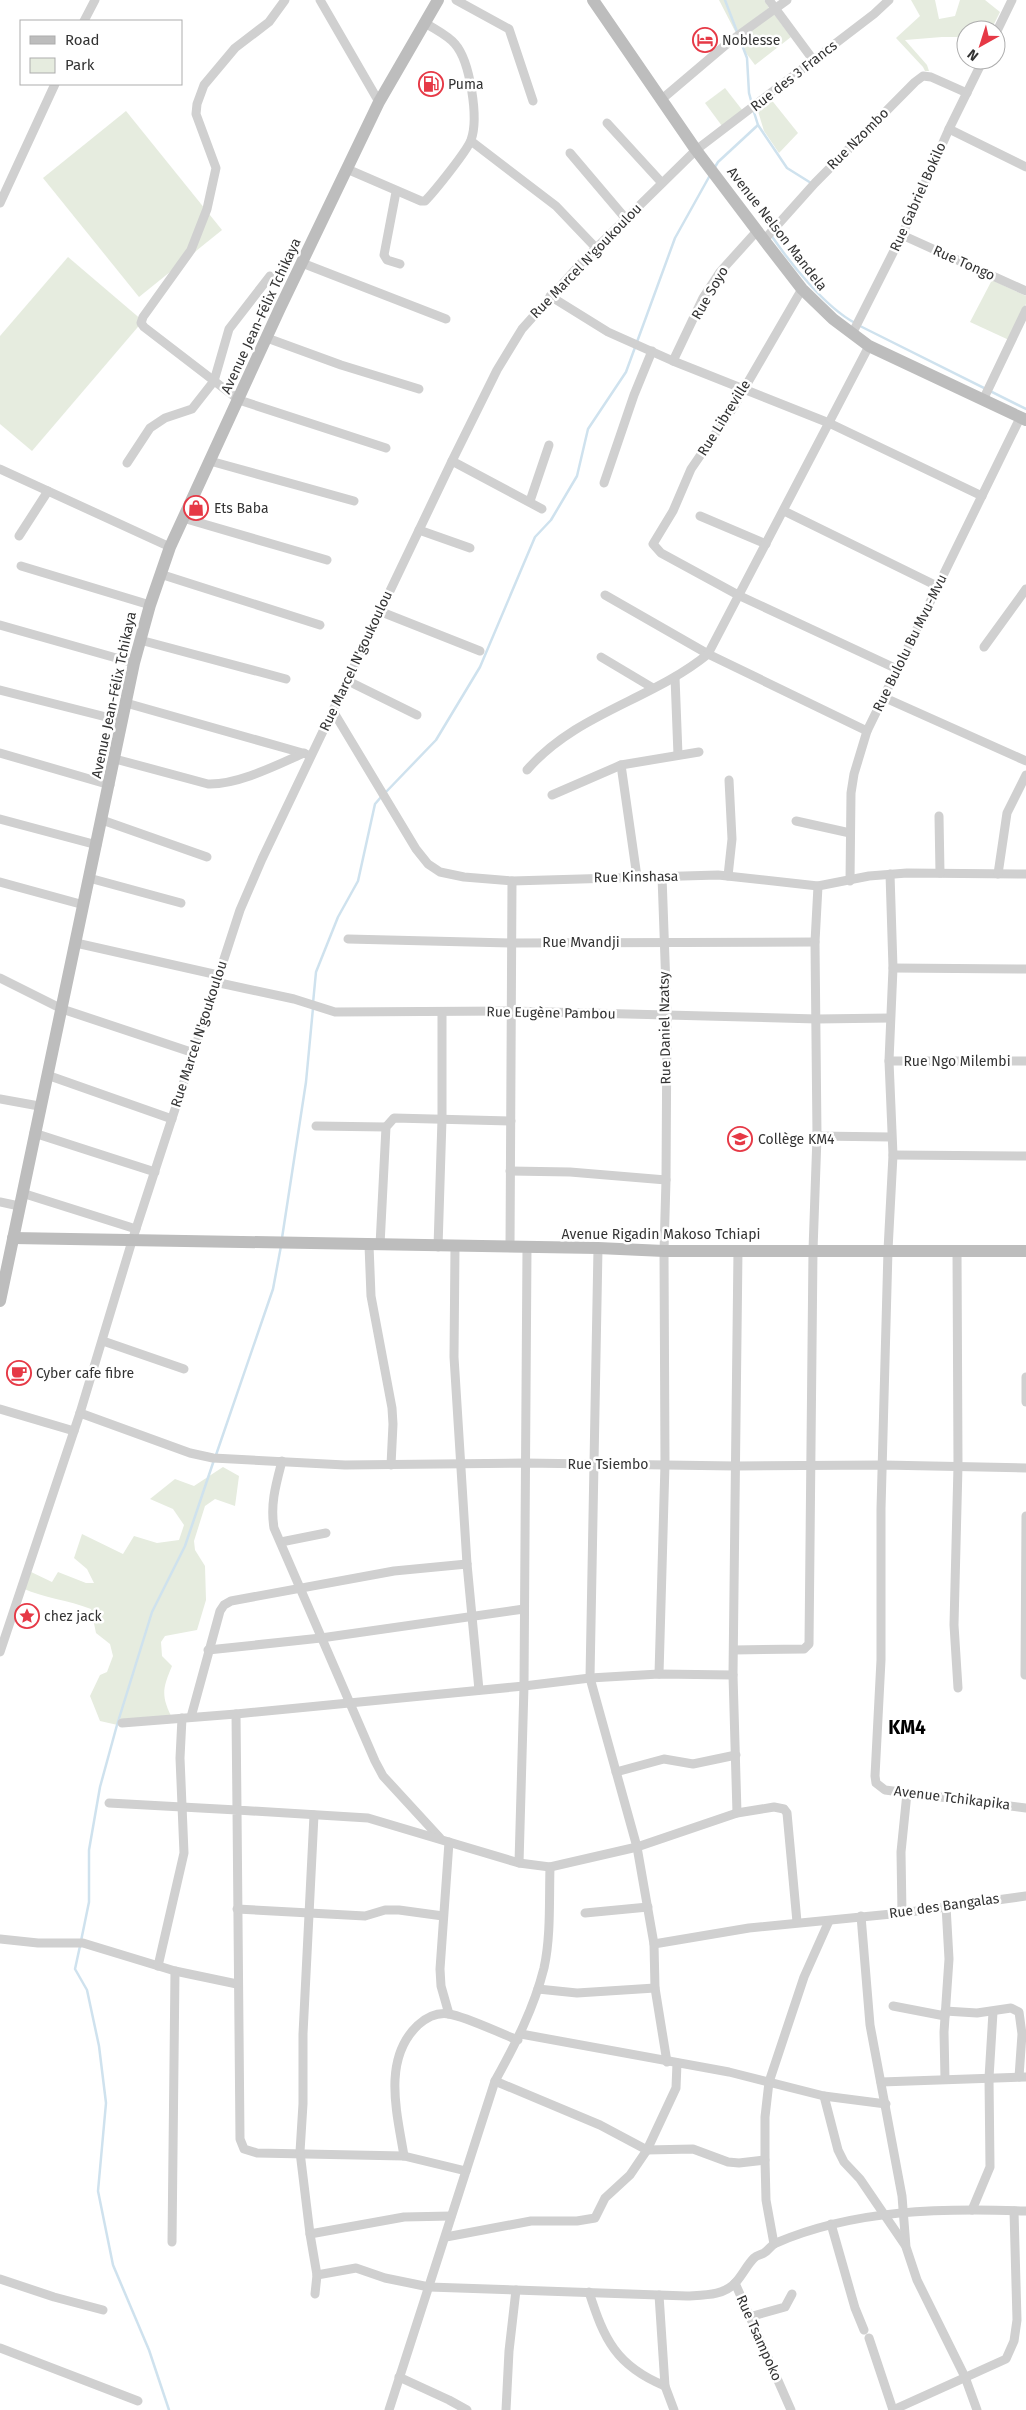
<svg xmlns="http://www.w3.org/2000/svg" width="1026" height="2410" viewBox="0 0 1026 2410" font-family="'Fira Sans',sans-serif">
	<rect width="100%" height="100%" fill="#fff"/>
	<!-- green -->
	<g fill="#e6ecdf">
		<path d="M719,0H764L769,8L736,33Z"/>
		<path d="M911,0H935L939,19L955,16L960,0H985L1000,12L991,30H966V37H942L905,40L927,65L929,71H925L923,67L896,38L920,16Z"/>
		<path d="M774,14L791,37L755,65L737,41Z"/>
		<path d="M725,88L743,111L722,126L705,103Z"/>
		<path d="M770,98L798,133L779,153L764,131L757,108Z"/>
		<path d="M126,111L222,230L139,297L43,178Z"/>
		<path d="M68,257L143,321L32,451L0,424V336Z"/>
		<path d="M992,280L1026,296V304L1009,340L970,322Z"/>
		<path d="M223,1467L239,1476L235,1506L215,1499L205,1506L194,1541L195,1550L205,1566L206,1600L197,1630L165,1636L161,1642L162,1656L172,1666C162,1690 161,1696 173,1720L122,1726L100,1721L90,1696L100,1675L107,1672L113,1656L110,1644L96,1633L91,1609C68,1600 44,1598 22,1588L29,1571L52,1582L58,1572L86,1583H94L87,1569L74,1558L82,1534L123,1554L134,1536L157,1543L179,1540L184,1525L173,1509L150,1499L175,1479L194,1486Z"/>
	</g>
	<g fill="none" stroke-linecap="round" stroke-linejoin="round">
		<!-- stream -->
		<g stroke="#cfe2ee" stroke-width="2.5">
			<path d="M725,0L747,58L749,93L752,104"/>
			<path d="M753,109L758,125L787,168L811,183"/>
			<path d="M715,167L718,162L758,125"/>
			<path d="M771,235C790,263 825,307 855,323"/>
			<path d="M860,326L1026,409"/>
			<path d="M385,793L436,740L480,667L535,537L551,520L577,476L588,429L626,372L675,238L709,177"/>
			<path d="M313,1003L316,972L338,917L358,881L375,804L381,797"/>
			<path d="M282,1238L306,1082L313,1008"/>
			<path d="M216,1455L273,1289L281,1246"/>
			<path d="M81,1941L89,1902V1850L100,1787L117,1725L152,1612L185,1546L214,1460"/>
			<path d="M80,1946L75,1969L87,1990L99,2046L106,2103L98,2191L113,2265L149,2350L169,2410"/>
		</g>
		<!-- street -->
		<g stroke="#d0d0d0" stroke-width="9">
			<path d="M285,0L269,22L235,48L204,85L197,104L196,114L216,168L207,209L191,250L143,317L141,323L144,327L239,400L386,448"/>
			<path d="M320,0L379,102"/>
			<path d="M456,0L509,29L533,101"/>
			<path d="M769,0L814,61"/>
			<path d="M84,21L95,0"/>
			<path d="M996,33L1012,0"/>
			<path d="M662,99L728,43L787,0"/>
			<path d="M607,123L662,183"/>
			<path d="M949,129L1026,167"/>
			<path d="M471,141L556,206L597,249"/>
			<path d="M570,153L626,219"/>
			<path d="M347,169L421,201H425C434,192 467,151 471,140C479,118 470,61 455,44C448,35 434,29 424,22"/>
			<path d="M396,192L384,255L387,260L400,264"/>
			<path d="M0,203L55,84"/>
			<path d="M902,235L1026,291"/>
			<path d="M764,240L815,183L915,82L923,76L931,77L967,93"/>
			<path d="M302,263L446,319"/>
			<path d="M802,289L733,408L691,469L673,511L653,544L661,553L740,596L897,669"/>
			<path d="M550,296L608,332L673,361L829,423L982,496"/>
			<path d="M852,334L902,235L949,129L983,60"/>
			<path d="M267,338L341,365L419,389"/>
			<path d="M673,361L703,298L720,272L757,231"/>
			<path d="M983,400L1026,310"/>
			<path d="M210,461L354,501"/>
			<path d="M452,461L542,509"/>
			<path d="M127,463L150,428L165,418L192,409L214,381L229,329L270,276"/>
			<path d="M0,469L170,547"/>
			<path d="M604,483L634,395L652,351"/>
			<path d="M530,501L549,445"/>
			<path d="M784,511L937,586"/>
			<path d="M700,516L766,544"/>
			<path d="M183,518L327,560"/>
			<path d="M419,530L470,548"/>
			<path d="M19,536L48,491"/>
			<path d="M21,566L150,605"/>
			<path d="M160,574L320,625"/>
			<path d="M605,595L708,654L867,731"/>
			<path d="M379,611L480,651"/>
			<path d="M0,625L134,663"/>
			<path d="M140,640L286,679"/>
			<path d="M984,647L1026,589"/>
			<path d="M601,657L653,688"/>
			<path d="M675,677L678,755"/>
			<path d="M348,681L417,715"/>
			<path d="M0,690L122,721"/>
			<path d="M883,697L1026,761"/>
			<path d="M126,703L306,754"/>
			<path d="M333,711L416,849L428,864L440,872L464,877L512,881L718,875L818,886L869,876L907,873L1026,874"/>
			<path d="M0,753L110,785"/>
			<path d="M115,759L208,784C238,785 277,765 304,753"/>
			<path d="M621,765L637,877"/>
			<path d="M527,770C576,713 652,700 708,654L869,346"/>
			<path d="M552,795L621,765L699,752"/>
			<path d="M939,816L940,873"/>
			<path d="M0,819L97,845"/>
			<path d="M102,820L207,857"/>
			<path d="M796,821L850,833"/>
			<path d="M890,874L893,968L889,1061L893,1155L888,1250L881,1509V1660L875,1776L876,1783L885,1790L1026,1808"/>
			<path d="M998,874L1007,813L1026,775"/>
			<path d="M728,876L732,839L729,780"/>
			<path d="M89,878L181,903"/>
			<path d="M850,881L851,793L854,774L867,731L1020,418"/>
			<path d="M0,882L84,905"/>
			<path d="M348,939L512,943L815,942"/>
			<path d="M76,943L218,975"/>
			<path d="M893,968L1026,969"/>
			<path d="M0,978L62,1009L194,1053"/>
			<path d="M215,982L294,999L335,1012L511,1011L817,1019L890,1018"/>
			<path d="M889,1061H1026"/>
			<path d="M47,1075L172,1119"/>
			<path d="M0,1099L39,1106"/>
			<path d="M316,1126L386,1127"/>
			<path d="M34,1133L155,1172"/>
			<path d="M817,1136L891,1137"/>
			<path d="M893,1155L1026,1156"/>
			<path d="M510,1171L570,1172L666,1180"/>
			<path d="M22,1193L136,1229"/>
			<path d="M0,1202L19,1206"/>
			<path d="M369,1245L371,1296L392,1408L393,1424L391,1465"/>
			<path d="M380,1245L386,1127L394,1118L511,1121"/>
			<path d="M438,1247L442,1119V1013"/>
			<path d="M455,1247L454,1357L467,1564L479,1690"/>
			<path d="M510,1247L512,881"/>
			<path d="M598,1248L590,1678L637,1847L654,1944L655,1988L667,2062"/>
			<path d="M957,1250L958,1466L954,1625L958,1688"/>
			<path d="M103,1341L184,1369"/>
			<path d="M1026,1377V1402"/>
			<path d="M0,1409L74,1431"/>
			<path d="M80,1413L190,1453L213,1458L345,1465L524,1463L736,1466L883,1465L1026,1468"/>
			<path d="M282,1461C276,1484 270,1504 274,1528L375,1761L383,1776L440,1838"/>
			<path d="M281,1542L326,1533"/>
			<path d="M208,1650L321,1638L524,1609"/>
			<path d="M734,1650L804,1649L809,1644L813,1250L817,1136L815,942L818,886"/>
			<path d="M0,1652L80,1413L132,1241L240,910L262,859L452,461L497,370L522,329L583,261L696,150L874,14L889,0"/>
			<path d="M659,1674L665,1464L664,1251L666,1180L667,1016L662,876"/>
			<path d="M1025,1675L1026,1516"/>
			<path d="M236,1714L237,1810L368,1818L519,1863L550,1867L637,1847L737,1813L774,1807L784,1809L787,1813L797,1922"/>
			<path d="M191,1717L220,1611L224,1605L231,1601L394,1571L467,1564"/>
			<path d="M122,1723L236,1714L524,1686L590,1678L659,1674L733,1675"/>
			<path d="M616,1772L664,1759L693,1764L736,1755"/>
			<path d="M109,1803L237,1810L240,2139L244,2149L257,2153L404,2156L466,2171"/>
			<path d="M737,1813L733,1675L738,1250"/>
			<path d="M314,1815L303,2034V2104L300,2152L310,2234L317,2275L315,2294"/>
			<path d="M449,1842L440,1969L441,1986L449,2014"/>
			<path d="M519,1863L524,1686L527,1248"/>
			<path d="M237,1909L365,1916L385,1910H399L443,1916"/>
			<path d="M585,1913L648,1907"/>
			<path d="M902,1913L901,1852L907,1793"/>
			<path d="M861,1916L870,2025L902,2196L906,2247L917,2280L965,2377L977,2410"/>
			<path d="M0,1939L38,1943H83L175,1971L237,1984"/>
			<path d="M654,1944L749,1928L902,1913L1026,1896"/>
			<path d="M158,1966L184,1853L180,1758L182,1718"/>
			<path d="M538,1989L577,1993L655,1988"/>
			<path d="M893,2006L945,2016"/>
			<path d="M945,2011L977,2013L1011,2008L1019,2012L1022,2034L1019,2077"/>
			<path d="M521,2034L729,2072L824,2096L886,2104"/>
			<path d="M945,2079L944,2032L949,1959L946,1906"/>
			<path d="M495,2081L600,2125L647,2150L693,2149L728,2162L739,2163L765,2160"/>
			<path d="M881,2082L1026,2077"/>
			<path d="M824,2096L838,2150L844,2162L860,2179L905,2245"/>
			<path d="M404,2156C397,2113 382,2059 418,2025C427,2017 437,2012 449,2014C467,2017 499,2033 518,2040"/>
			<path d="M972,2210L990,2167L989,2078L993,2012"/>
			<path d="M831,2224L855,2308L864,2330"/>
			<path d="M310,2234L404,2217L451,2216"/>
			<path d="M446,2237L531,2221H577L595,2218L605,2198L630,2175L647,2150L676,2088L677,2063"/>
			<path d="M172,2242L175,1971"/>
			<path d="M774,2244L766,2200L765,2160V2117L769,2082L804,1977L829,1921"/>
			<path d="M317,2275L356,2268L385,2278L429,2287L687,2296C704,2295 724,2296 736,2282C743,2274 747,2265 754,2258C757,2255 761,2255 764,2253C769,2250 771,2245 776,2243C855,2209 942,2208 1026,2211"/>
			<path d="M0,2279L54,2297L103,2310"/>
			<path d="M735,2283L791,2410"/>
			<path d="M589,2292C604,2339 616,2366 665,2386"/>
			<path d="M659,2295L665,2386L674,2410"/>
			<path d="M749,2317L785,2307L792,2294"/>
			<path d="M869,2338L893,2410"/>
			<path d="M0,2348L138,2401"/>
			<path d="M399,2377L449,2400L467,2410"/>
			<path d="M389,2410L495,2081C515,2045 534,2008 544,1968C551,1936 549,1900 550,1867"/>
			<path d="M506,2410L509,2351L516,2290"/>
			<path d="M893,2410L1006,2359L1014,2341L1017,2320L1014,2211"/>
		</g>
		<!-- secondary -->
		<g stroke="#bdbdbd" stroke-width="12">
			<path d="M593,0L696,150L764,240L802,289L833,319L869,346L1026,420"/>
			<path d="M13,1238L598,1248L664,1251H1026"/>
			<path d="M0,1301L134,663L150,605L170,547L280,308L379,102L438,0"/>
		</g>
	</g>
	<!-- icons -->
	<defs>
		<symbol id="hotel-ring" viewBox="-11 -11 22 22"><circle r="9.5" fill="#fff" stroke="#e63946" stroke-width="1.5"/><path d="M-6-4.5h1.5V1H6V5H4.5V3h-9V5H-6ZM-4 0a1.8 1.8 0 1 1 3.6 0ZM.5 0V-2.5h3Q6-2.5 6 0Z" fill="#e63946"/></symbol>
		<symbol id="fuel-ring" viewBox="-11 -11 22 22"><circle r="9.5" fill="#fff" stroke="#e63946" stroke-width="1.5"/><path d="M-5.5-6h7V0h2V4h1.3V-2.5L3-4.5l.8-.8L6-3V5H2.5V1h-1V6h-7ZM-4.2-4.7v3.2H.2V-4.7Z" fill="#e63946"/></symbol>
		<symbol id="shop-ring" viewBox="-11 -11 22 22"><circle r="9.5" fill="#fff" stroke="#e63946" stroke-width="1.5"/><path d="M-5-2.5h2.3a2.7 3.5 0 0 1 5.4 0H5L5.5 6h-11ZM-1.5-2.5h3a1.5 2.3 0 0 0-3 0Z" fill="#e63946"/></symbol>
		<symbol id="school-ring" viewBox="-11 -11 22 22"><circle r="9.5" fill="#fff" stroke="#e63946" stroke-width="1.5"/><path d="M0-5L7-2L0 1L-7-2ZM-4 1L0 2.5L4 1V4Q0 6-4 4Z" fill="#e63946"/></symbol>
		<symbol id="cafe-ring" viewBox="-11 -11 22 22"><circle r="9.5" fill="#fff" stroke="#e63946" stroke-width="1.5"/><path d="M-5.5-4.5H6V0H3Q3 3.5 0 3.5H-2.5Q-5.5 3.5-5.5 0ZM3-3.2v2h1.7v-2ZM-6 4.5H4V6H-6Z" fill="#e63946"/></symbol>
		<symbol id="sight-ring" viewBox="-11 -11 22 22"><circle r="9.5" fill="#fff" stroke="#e63946" stroke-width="1.5"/><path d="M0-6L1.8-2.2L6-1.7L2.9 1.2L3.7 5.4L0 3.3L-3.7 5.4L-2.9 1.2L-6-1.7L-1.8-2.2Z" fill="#e63946"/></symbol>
	</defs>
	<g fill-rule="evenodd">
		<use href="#hotel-ring" x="691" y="26" width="28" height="28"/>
		<use href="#fuel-ring" x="417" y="70" width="28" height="28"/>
		<use href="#shop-ring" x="182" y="494" width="28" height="28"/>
		<use href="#school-ring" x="726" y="1125" width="28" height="28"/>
		<use href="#cafe-ring" x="5" y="1359" width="28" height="28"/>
		<use href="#sight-ring" x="13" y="1602" width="28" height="28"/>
	</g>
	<g text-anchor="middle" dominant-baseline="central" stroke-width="5" stroke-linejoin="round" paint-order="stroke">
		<!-- poi labels -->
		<g font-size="14" fill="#333" stroke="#fff" text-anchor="start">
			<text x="722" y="40">Noblesse</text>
			<text x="448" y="84">Puma</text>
			<text x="214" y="508">Ets Baba</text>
			<text x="758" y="1139">Collège KM4</text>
			<text x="36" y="1373">Cyber cafe fibre</text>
			<text x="44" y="1616">chez jack</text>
		</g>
		<!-- street labels -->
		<g font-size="14" fill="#333" stroke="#fff">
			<text transform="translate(794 76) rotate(-38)">Rue des 3 Francs</text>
			<text transform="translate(858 139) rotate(-45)">Rue Nzombo</text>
			<text transform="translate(918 197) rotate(-66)">Rue Gabriel Bokilo</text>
			<text transform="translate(777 229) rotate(52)">Avenue Nelson Mandela</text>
			<text transform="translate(586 261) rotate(-46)">Rue Marcel N'goukoulou</text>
			<text transform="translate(964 263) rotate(24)">Rue Tongo</text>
			<text transform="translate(710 293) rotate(-60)">Rue Soyo</text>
			<text transform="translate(261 316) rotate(-65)">Avenue Jean-Félix Tchikaya</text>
			<text transform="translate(724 418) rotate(-58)">Rue Libreville</text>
			<text transform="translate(910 643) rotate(-64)">Rue Bulolu Bu Mvu-Mvu</text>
			<text transform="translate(356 661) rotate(-65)">Rue Marcel N'goukoulou</text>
			<text transform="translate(114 695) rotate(-78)">Avenue Jean-Félix Tchikaya</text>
			<text transform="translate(636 877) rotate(-1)">Rue Kinshasa</text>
			<text x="581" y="942">Rue Mvandji</text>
			<text transform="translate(551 1013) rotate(1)">Rue Eugène Pambou</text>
			<text transform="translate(665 1028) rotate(-91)">Rue Daniel Nzatsy</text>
			<text transform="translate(199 1034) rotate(-72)">Rue Marcel N'goukoulou</text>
			<text x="957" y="1061">Rue Ngo Milembi</text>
			<text x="661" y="1234">Avenue Rigadin Makoso Tchiapi</text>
			<text x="608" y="1464">Rue Tsiembo</text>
			<text transform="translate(952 1798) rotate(7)">Avenue Tchikapika</text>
			<text transform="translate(944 1906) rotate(-8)">Rue des Bangalas</text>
			<text transform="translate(759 2338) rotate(66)">Rue Tsampoko</text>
		</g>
		<!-- district labels -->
		<g font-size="19" font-weight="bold" fill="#000" stroke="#fff">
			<text x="907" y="1727">KM4</text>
		</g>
	</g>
	<!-- legend -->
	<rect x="20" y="20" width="162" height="65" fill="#ffffff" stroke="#adadad"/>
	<rect x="30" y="36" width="25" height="8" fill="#bdbdbd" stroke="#adadad"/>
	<text x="65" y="45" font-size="15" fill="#333333">Road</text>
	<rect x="30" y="58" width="25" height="15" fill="#e6ecdf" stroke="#adadad"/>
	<text x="65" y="70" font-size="15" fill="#333333">Park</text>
	<!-- north arrow -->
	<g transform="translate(981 45) rotate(219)"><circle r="24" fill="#ffffff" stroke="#adadad"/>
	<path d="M0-4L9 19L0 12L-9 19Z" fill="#e63946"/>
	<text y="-8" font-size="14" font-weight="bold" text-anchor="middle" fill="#333333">N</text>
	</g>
</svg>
